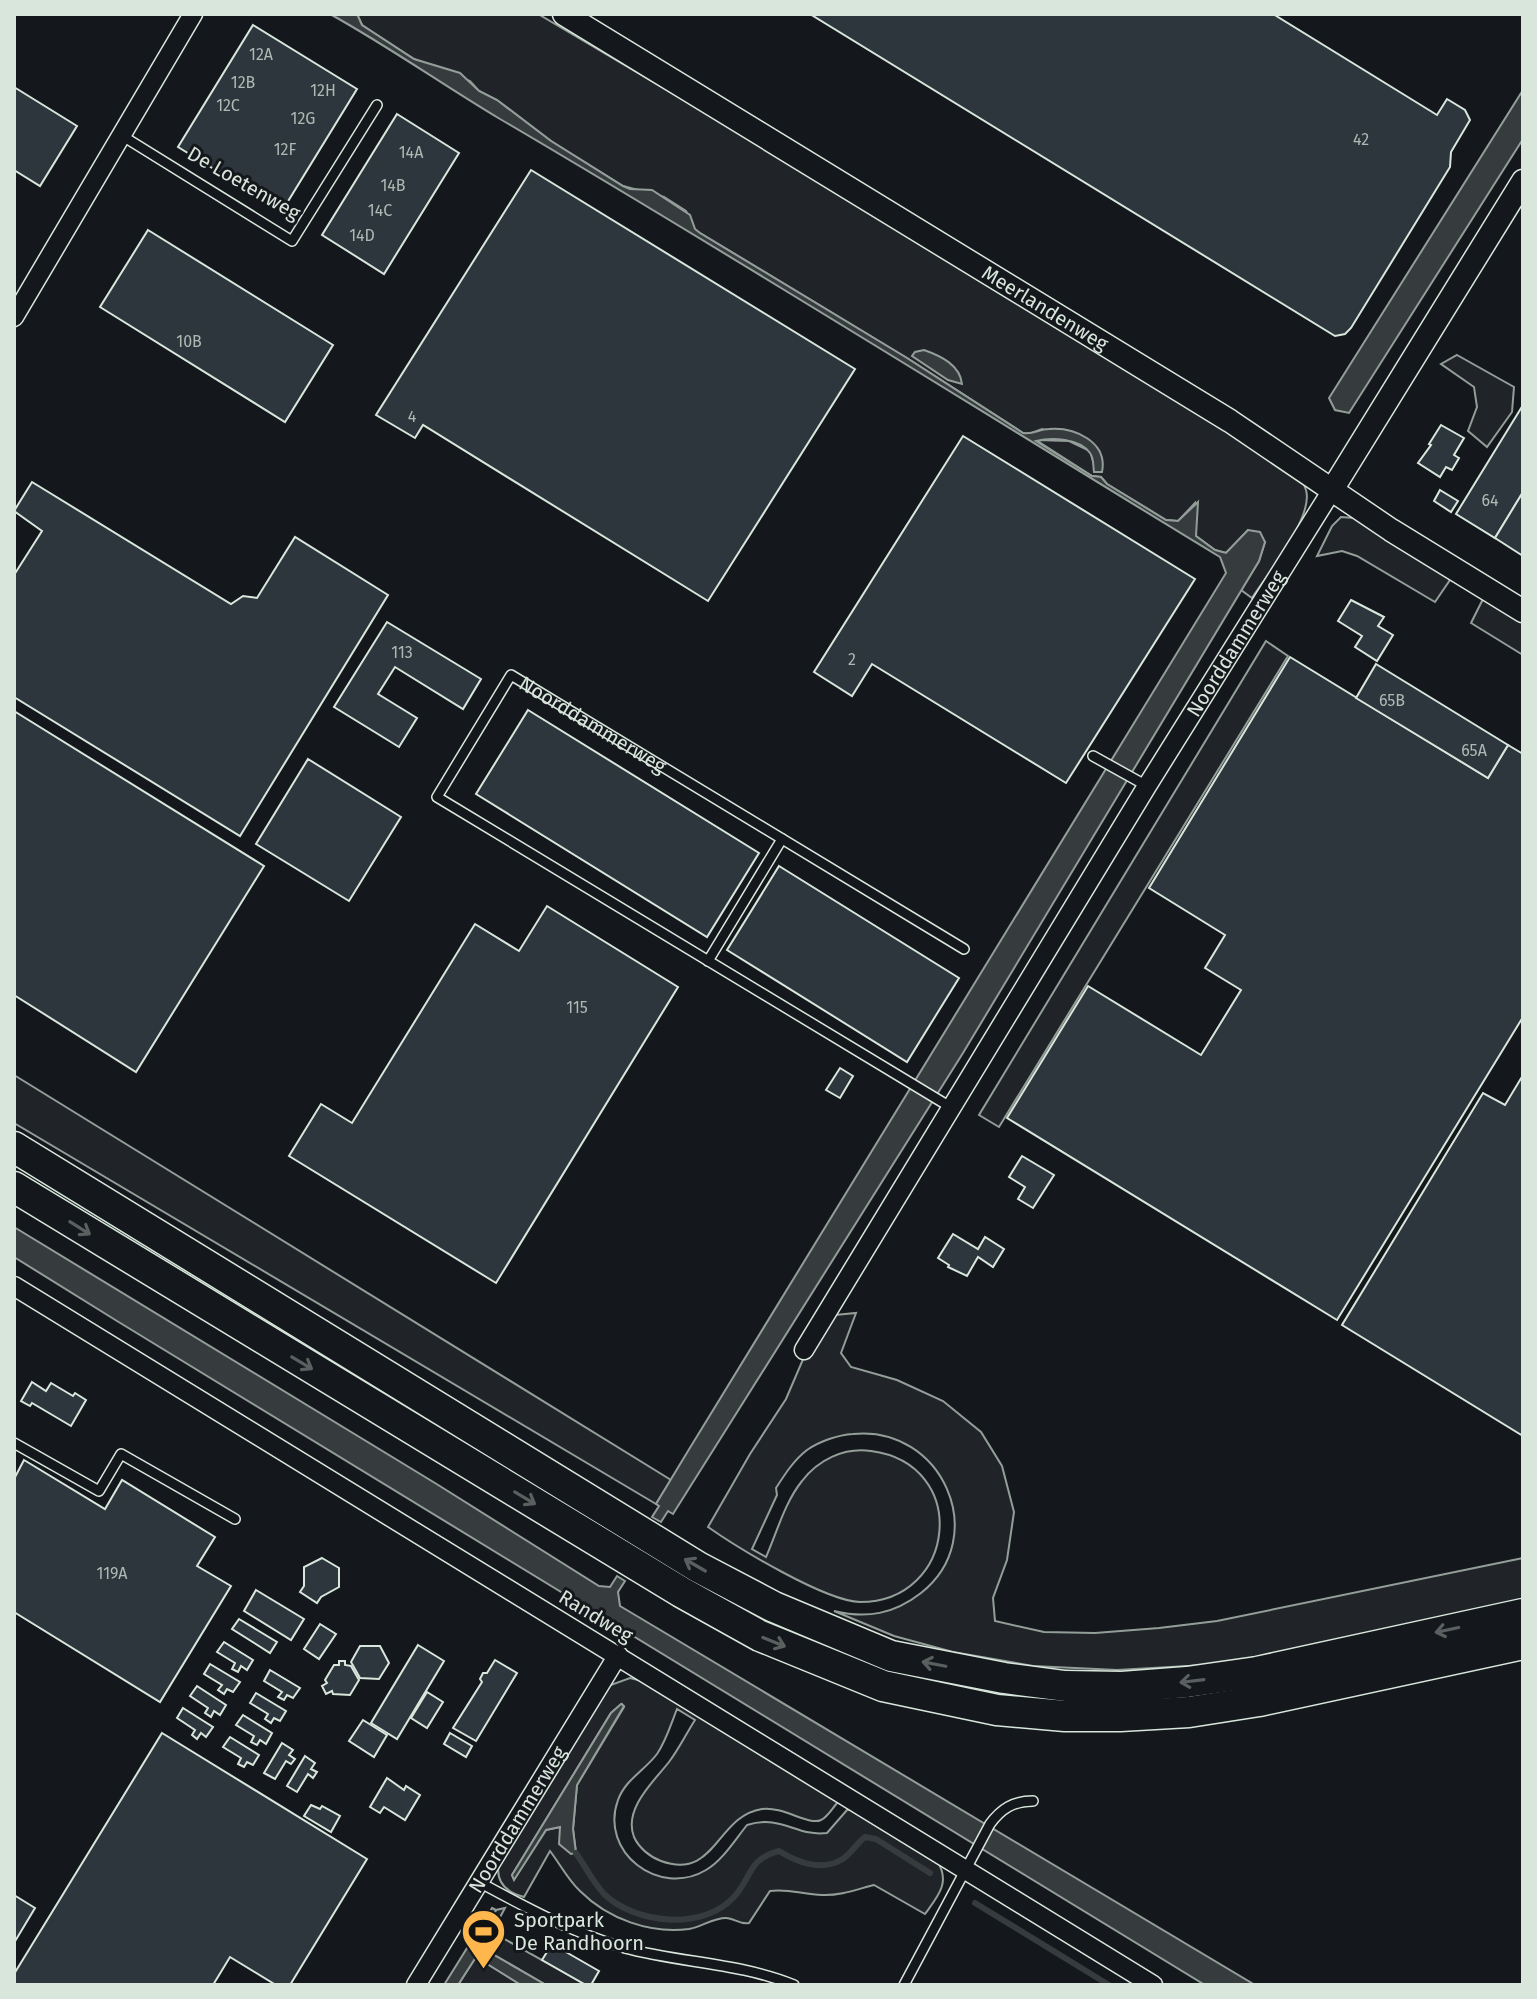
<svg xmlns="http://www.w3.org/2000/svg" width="1537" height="1999" viewBox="0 0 1537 1999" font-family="'Fira Sans',sans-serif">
	<rect width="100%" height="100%" fill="#14181c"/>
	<!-- green -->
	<g fill="#202428" stroke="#939e99" stroke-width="2" fill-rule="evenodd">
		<path d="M357,14H538L821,181L1290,470C1297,476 1304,481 1306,490C1314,517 1267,575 1252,598L1241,590L1259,561L1265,542L1248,530L1226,553L1215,550L1196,536L1195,503L1178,521L1166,520L1107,484L1101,477L1092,476L1036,440L1069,441L1090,451L1093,461L1099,451L1042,429L1029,434L1023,433L907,358L700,233L695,230L686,211L664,197L623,186L551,141L497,100L479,91L470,81L414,59L371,31L362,25Z"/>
		<path d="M1457,355L1514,387L1512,412L1487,447L1468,431L1477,407L1474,387L1441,364Z"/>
		<path d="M1341,517L1354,518L1452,577L1435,602L1357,556L1342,551L1317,556L1332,526Z"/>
		<path d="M1484,597L1523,621V655L1471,623Z"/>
		<path d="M1266,641L1288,656L999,1127L979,1115Z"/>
		<path d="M14,1075L671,1480L656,1504L14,1123Z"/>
		<path d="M856,1313L841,1353L851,1367L897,1380L943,1401L981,1432L1002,1466L1014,1512L1007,1560L993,1598L995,1621L1044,1632L1095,1633L1159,1628L1217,1621L1523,1558V1600L1223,1664L1117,1670L1033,1666L953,1652L894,1636L834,1611C867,1619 894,1614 921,1593C992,1537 942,1425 853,1434C838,1435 820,1441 807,1450C794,1460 785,1474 776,1488L777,1495L752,1549L766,1557C777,1532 785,1502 802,1481C818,1460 844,1447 871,1451C971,1464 957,1602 860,1602C825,1601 738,1548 708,1527L750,1454L786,1399L807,1350L835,1315Z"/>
		<path d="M630,1678L642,1681L838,1802C833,1807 828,1817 821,1820C809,1826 783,1806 762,1809C716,1816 716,1881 661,1861C650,1857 639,1848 634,1837C623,1809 654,1781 669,1762C679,1749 686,1734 695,1720L677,1709C671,1724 666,1741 657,1754C645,1770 625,1780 618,1800C599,1852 659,1898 706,1870C722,1861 735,1840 747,1825C782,1814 796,1837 827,1833L847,1810L852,1809L937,1861C951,1882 938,1896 925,1914L874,1885C858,1889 840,1896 822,1895C804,1895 788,1888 770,1891L749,1923C740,1925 734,1918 726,1918C713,1918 701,1927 689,1929C650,1934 608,1919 580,1891C568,1880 560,1864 550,1851L524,1897C506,1892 495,1882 499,1863L608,1686ZM622,1704L624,1707L577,1785L573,1829L576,1853L560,1827L546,1830L514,1879L512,1875L611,1713Z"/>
		<path d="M505,1908L492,1932L586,1985H546L477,1945L496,1910Z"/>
		<path d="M476,1957L521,1985H458Z"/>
	</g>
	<!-- water -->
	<g fill="#363b3e" stroke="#939e99" stroke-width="2">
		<path d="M330,14H357L362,25L414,59L460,73L479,91L497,100L551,141L623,186L630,189L652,190L690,215L695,229L700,233L907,358L1023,433C1033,435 1039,429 1049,429C1075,427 1108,442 1102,472H1094C1093,466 1094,458 1090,453C1080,438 1051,437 1036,441L1092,476L1101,477L1107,484L1166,520L1178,521L1198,502L1196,536L1215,550L1226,553L1248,530L1260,532L1265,542L1259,561L963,1053L673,1514L668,1511L661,1522L652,1517L659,1506L656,1504L688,1451L1226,573L1220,557C980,411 742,261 500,119C443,85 388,46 330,14Z"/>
		<path d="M1523,90V139L1349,413L1335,410L1329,398Z"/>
		<path d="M924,350C941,356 960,365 962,384L948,380L912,356L915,352Z"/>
		<path d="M14,1227L435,1483L599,1586L610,1587L617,1576L625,1581L618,1592L620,1606L1255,1985H1205L117,1321L14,1257Z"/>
		<path d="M621,1704L624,1706L577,1785L573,1829L576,1853L571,1854L559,1844L560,1827L546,1830L514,1880L512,1875L611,1713Z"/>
		<path d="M492,1908L496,1910L477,1945L546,1985H521L476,1957L458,1985H444Z"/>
	</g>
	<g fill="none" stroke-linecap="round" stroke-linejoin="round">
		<!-- stream -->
		<g stroke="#363b3e" stroke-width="6">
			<path d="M576,1853C585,1866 593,1882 604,1894C635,1924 703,1931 734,1897C752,1877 748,1859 779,1851C797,1862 820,1872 841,1860C850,1855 857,1843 865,1837L876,1839L930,1873"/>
			<path d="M975,1903L1109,1985"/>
		</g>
	</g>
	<!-- building -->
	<g fill="#2c363c" stroke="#d8e6dc" stroke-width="2">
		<path d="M810,14H1273L1437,115L1447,99L1465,110L1470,120L1451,152L1450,167L1351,328L1345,334L1335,336Z"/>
		<path d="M253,25L357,89L282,211L178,147Z"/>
		<path d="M14,87L77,126L40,186L14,170Z"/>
		<path d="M397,114L459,153L384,274L322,235Z"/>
		<path d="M531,170L855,369L708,601L423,425L415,438L376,415Z"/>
		<path d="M148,230L333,345L285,422L100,307Z"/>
		<path d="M1523,405V492L1495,538L1456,514Z"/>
		<path d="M1441,425L1464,438L1454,455L1459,458L1452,470L1446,467L1440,477L1418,463L1431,445L1429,444Z"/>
		<path d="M963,436L1195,579L1066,783L872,664L852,696L814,672Z"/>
		<path d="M32,482L231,604L243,596L257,598L295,537L388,595L240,836L14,697V575L42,531L14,511Z"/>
		<path d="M1440,490L1458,501L1451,512L1434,501Z"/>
		<path d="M1523,492V556L1495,538Z"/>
		<path d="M1351,600L1384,617L1378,626L1393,635L1377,661L1355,647L1362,636L1338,621Z"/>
		<path d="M387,622L481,679L463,709L395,667L378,694L417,718L399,747L334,707Z"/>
		<path d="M1290,657L1488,778L1508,745L1523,754V1017L1337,1320L1007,1118L1088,986L1201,1055L1241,990L1205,968L1225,935L1149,888Z"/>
		<path d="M1376,664L1508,745L1488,778L1356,698Z"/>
		<path d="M528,710L759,853L707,937L476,794Z"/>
		<path d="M14,711L264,866L136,1072L14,995Z"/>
		<path d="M308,759L401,817L349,901L256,844Z"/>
		<path d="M779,866L959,978L907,1062L727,950Z"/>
		<path d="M547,906L678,987L496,1283L289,1156L321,1104L352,1123L475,924L519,951Z"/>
		<path d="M840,1068L853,1076L840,1098L826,1090Z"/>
		<path d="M1523,1075V1436L1342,1325L1483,1093L1505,1105Z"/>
		<path d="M1022,1156L1054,1175L1033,1208L1018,1199L1025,1187L1009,1177Z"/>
		<path d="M953,1234L978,1249L985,1237L1004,1249L993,1267L978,1257L967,1276L948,1267L949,1265L938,1258Z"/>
		<path d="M32,1382L46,1391L51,1383L73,1396L75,1393L86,1400L71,1426L32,1403L30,1406L21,1401Z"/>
		<path d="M24,1460L105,1509L122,1480L215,1537L197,1566L231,1586L160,1702L14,1612V1479Z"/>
		<path d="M322,1558L339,1568V1587L321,1597L317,1603L300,1592L304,1586V1567Z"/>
		<path d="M256,1590L304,1619L291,1640L244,1611Z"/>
		<path d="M239,1619L277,1642L270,1653L232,1629Z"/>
		<path d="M320,1624L336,1634L319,1659L304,1649Z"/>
		<path d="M224,1642L253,1660L247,1670L241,1666L238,1672L232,1669L235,1663L217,1652Z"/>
		<path d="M418,1645L444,1661L397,1739L371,1723Z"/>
		<path d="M360,1646H380L389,1663L379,1679L360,1678L351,1662Z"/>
		<path d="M495,1660L517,1673L476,1741L453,1728L482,1682L480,1679L483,1673H487Z"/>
		<path d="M339,1661H345V1665L351,1666L359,1680L350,1695L333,1694L332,1691L326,1694L322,1686L327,1683L325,1680L334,1665H339Z"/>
		<path d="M210,1664L240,1682L233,1692L227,1689L224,1694L218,1690L222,1685L204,1674Z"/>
		<path d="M270,1670L300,1688L293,1698L287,1695L284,1700L278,1697L282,1692L264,1681Z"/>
		<path d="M197,1686L226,1705L220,1715L214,1711L211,1717L205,1713L208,1708L190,1696Z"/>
		<path d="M427,1692L443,1702L427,1728L411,1718Z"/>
		<path d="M256,1693L286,1711L280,1721L274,1718L271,1723L265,1719L268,1714L250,1703Z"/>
		<path d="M183,1708L213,1727L206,1737L201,1733L197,1739L192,1735L195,1730L177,1718Z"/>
		<path d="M243,1715L272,1733L266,1744L260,1740L257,1745L251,1742L254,1736L236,1725Z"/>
		<path d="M363,1720L387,1735L374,1757L349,1741Z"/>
		<path d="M162,1733L367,1859L290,1985H276L230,1957L213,1985H14V1974Z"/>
		<path d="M450,1733L472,1746L466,1757L444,1744Z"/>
		<path d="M230,1737L259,1755L253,1765L247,1762L244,1767L238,1764L241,1758L223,1747Z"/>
		<path d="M282,1743L293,1750L289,1755L295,1759L291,1764L286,1761L275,1779L264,1773Z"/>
		<path d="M305,1756L315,1763L311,1769L317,1772L313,1778L308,1774L297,1792L287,1786Z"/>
		<path d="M387,1778L404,1790L406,1786L420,1795L405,1820L384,1807L380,1813L370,1807Z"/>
		<path d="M311,1805L320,1809L322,1806L340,1816L331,1832L304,1816Z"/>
		<path d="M14,1895L35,1908L14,1943Z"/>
		<path d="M552,1944L599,1971L591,1985H586L542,1960Z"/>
	</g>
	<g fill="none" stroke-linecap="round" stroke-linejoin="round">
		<defs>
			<g id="service">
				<path d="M121,135L292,241L377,105"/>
				<path d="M1093,756L1147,786"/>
				<path d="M708,961L782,839"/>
				<path id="s1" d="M952,1108L437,797L511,675L964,949"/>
				<path d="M14,1443L99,1491L121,1454L235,1519"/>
				<path d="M479,1882C527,1908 573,1933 625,1948C681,1963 740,1963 794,1985"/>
				<path d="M904,1985L990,1824C1001,1809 1013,1801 1033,1801"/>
			</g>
			<g id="minor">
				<path d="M14,317L193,14"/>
				<path d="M14,1286L1153,1985"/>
				<path id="s2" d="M804,1350L1147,786L1332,490"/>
				<path id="s3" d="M416,1985L618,1655"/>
			</g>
			<g id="tertiary">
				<path id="s4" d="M564,14L1230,421L1391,530L1523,611"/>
				<path d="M1332,490L1523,181"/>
			</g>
			<g id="trunk">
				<path d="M14,1147L698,1567L774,1607L891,1656L1004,1678L1065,1686L1122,1687L1187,1682L1257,1672L1523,1614"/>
				<path d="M14,1187L681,1592L760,1636L883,1686L997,1710L1065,1716H1120L1189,1712L1259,1701L1523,1644"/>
			</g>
		</defs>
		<!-- service casing -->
		<use href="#service" stroke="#d8e6dc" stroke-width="12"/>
		<!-- minor casing -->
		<use href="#minor" stroke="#d8e6dc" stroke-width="21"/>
		<!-- tertiary casing -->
		<use href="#tertiary" stroke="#d8e6dc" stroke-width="25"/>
		<!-- trunk casing -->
		<use href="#trunk" stroke="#d8e6dc" stroke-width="33"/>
		<!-- service -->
		<use href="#service" stroke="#14181c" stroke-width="9"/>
		<!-- minor -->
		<use href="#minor" stroke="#14181c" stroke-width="18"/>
		<!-- tertiary -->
		<use href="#tertiary" stroke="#14181c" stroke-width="22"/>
		<!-- trunk -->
		<use href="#trunk" stroke="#14181c" stroke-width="30"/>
	</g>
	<!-- one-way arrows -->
	<defs><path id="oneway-shaft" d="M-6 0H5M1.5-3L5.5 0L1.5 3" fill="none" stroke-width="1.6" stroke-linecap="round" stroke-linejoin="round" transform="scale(2)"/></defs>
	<g stroke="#59605f">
		<use href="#oneway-shaft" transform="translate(80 1228) rotate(32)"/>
		<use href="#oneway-shaft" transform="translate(302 1363) rotate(31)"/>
		<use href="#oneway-shaft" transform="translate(525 1498) rotate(31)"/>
		<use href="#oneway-shaft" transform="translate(695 1565) rotate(-150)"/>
		<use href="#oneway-shaft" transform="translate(1447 1630) rotate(168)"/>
		<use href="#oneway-shaft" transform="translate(774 1642) rotate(22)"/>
		<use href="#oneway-shaft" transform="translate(934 1664) rotate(-169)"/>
		<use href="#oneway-shaft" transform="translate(1192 1681) rotate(173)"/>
	</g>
	<!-- icons -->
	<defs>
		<symbol id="stadium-pin" viewBox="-11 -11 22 30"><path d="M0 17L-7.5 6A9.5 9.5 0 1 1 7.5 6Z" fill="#ffb74d" stroke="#14181c"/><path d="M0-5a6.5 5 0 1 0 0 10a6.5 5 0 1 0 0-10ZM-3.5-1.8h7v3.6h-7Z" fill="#111"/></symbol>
	</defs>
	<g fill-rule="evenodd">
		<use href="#stadium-pin" x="458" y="1906" width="51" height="69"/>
	</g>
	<g text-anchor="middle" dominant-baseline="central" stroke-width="6" stroke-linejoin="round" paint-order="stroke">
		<!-- number labels -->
		<g font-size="16" fill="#adbab4">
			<text x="261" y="54">12A</text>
			<text x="243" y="82">12B</text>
			<text x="323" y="90">12H</text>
			<text x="228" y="105">12C</text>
			<text x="303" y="118">12G</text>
			<text x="1361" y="139">42</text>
			<text x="285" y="149">12F</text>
			<text x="411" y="152">14A</text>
			<text x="393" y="185">14B</text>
			<text x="380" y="210">14C</text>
			<text x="362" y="235">14D</text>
			<text x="189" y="341">10B</text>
			<text x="412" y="416">4</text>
			<text x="1490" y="500">64</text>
			<text x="402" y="652">113</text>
			<text x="852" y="659">2</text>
			<text x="1392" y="700">65B</text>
			<text x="1474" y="750">65A</text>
			<text x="577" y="1007">115</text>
			<text x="112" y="1573">119A</text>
		</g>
		<!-- street labels -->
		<g font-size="20" fill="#d8e6dc" stroke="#14181c">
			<text transform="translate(244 183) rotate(30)">De Loetenweg</text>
			<text stroke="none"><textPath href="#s4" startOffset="564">Meerlandenweg</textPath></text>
			<text stroke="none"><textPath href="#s2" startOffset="828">Noorddammerweg</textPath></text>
			<text stroke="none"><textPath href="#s1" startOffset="840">Noorddammerweg</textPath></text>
			<text transform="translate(596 1616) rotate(31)">Randweg</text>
			<text stroke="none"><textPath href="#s3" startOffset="194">Noorddammerweg</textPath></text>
		</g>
		<!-- poi labels -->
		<g font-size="20" fill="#d8e6dc" stroke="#14181c" text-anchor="start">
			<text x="514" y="1920">Sportpark<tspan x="514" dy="23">De Randhoorn</tspan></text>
		</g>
	</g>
	<!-- border -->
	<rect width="1537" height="1999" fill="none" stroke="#d8e6dc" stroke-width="32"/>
</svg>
